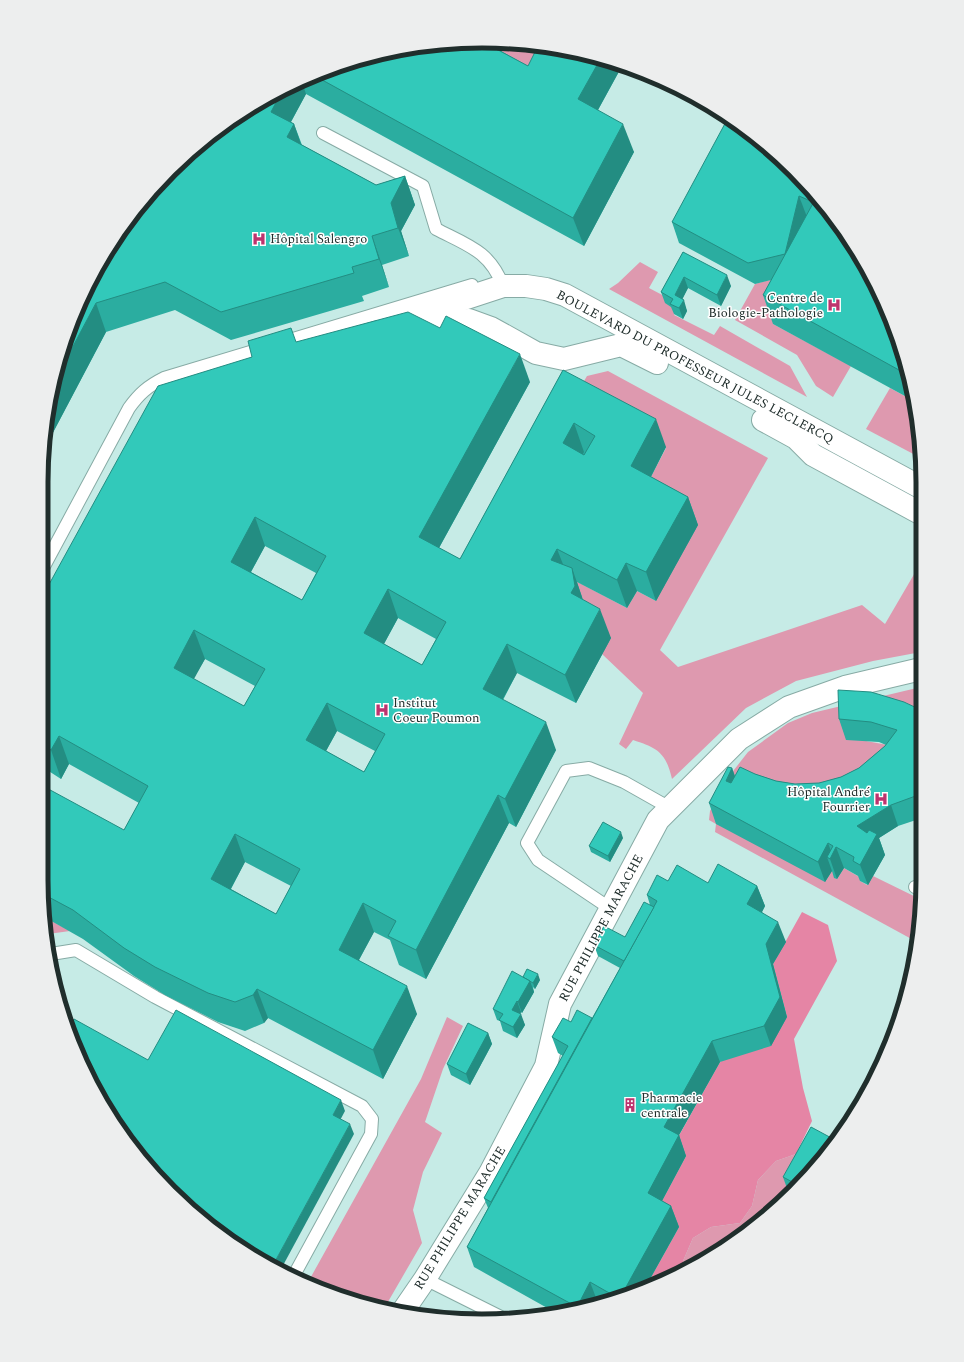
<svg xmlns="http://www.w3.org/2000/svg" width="964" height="1362" viewBox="0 0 964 1362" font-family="Spectral,serif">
	<rect width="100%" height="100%" fill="#c6ebe6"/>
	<!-- green -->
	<g fill="#de99af">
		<path d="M507,42L562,50L538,94L492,69Z"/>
		<path d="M640,262L658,272L649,288L668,298L677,310L674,315L714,335L720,326L790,366L807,397L609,289L618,283Z"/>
		<path d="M792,274L773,324L851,366L833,397L816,386L797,355L735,320L755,284Z"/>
		<path d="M608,371L768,458L660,650L678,667L862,605L885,624L920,564L921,652L873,661L796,681L746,708L672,779C666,753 658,748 633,740L626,749L619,744L643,693L602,654L581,622L568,577L627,608L637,591L656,601L642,494L666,448L574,398L587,376Z"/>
		<path d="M890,388L914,401L919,424V457L866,429Z"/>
		<path d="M921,687V727L866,741L893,746L881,778L825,882L836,864L837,879L844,868L861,878L860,881L867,885L873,876L922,900L917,942L715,832L716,824L709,820L710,811L730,775L748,752L788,723L812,713Z"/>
		<path d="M46,918L70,931L48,934Z"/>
		<path d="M447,1017L463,1026L443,1069L425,1122L442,1133L423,1172L413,1210L422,1243L385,1307L307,1284L421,1079Z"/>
		<path d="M796,1154L802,1180L773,1211L687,1269L683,1261L693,1238L711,1227L740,1223L752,1206L758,1180L776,1161Z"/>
	</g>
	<!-- forest -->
	<path fill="#e585a5" d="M802,912L828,925L837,961L794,1039L803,1088L812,1121L796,1154L776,1161L758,1180L752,1206L740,1223L711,1227L693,1238L683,1261L687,1269L677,1276L645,1288L679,1227L655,1214L686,1156L672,1148L720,1062L787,1017L773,964Z"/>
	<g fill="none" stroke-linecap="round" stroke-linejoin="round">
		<defs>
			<g id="lane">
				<path d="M323,133L423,186L436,229C467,245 490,251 503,286H499"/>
				<path d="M41,572L129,408C139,394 148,386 164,378L472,285"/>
				<path d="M915,887L922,891"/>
				<path d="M611,909L538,860L527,843L566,771L589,768L624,782L670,808"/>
				<path d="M51,954L76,950L155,997L362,1106L372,1119L371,1134L293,1277"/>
				<path d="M425,1279L501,1317"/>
			</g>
			<g id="street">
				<path d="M387,324L503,286H526L546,289L565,295L920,487"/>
				<path d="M426,325L439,322L469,320L491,328L536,353L564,359L621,345L657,363"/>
				<path d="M763,420L796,438L813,455L920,513"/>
				<path d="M403,1311L425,1279L490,1173L546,1066L560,1004L658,820L739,739L789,707L845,687L921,669"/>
			</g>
		</defs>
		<!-- lane casing -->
		<use href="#lane" stroke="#87aba5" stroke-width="14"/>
		<!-- street casing -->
		<use href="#street" stroke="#87aba5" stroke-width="24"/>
		<!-- lane -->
		<use href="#lane" stroke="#fff" stroke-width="12"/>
		<!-- street -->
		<use href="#street" stroke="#fff" stroke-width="22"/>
	</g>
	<!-- wall -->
	<g fill="#2bada0" fill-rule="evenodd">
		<path d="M507,42L501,51L528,66H622L598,110L634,152L584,246L306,94L291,122L294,124L302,145L376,185L405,176L415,205L401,231L409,256L382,265L389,287L362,296L364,301L231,340L175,310L106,332L48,442L45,441L50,396L74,313L261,100L340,64L424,45Z"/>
		<path d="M750,132L813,191V192L900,340L914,401L773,324L763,295L771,280L755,284L679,243L672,222Z"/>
		<path d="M683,252L731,286L721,306L688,288L682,299L687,311L683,319L674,314L671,307L665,303L661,292Z"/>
		<path d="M296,342L530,382L439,548L460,559L563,370L666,447L651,477L688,497L698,525L656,601L637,591L627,608L577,582L583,600L611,638L576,703L517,673L503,700L556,750L516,827L509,823L426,979L399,965L390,940L374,932L359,960L417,1014L383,1079L268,1018L264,1023L245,1031L218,1022L165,995L134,976L83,939L46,918L41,880L124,830L139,803L69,764L61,779L44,768L41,761V599L252,357ZM265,546L316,573L302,600L251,572ZM398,618L436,639L422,665L384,644ZM205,659L255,686L244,706L193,679ZM337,731L375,751L364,772L326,751ZM245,862L291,886L276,914L231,889Z"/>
		<path d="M921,710L922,818L898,826L879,838L885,855L868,885L860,881L858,876L844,868L837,879L834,878L832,871L825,882L716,824L709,803L732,768L735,776L755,774L776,781L795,784L819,783L841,777L859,768L886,745L879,742L846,740L839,719Z"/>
		<path d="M623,838L610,862L591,852L589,846Z"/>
		<path d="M668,881L757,886L765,906L762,912L786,942L773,964L787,1017L771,1046L720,1062L679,1135L686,1156L662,1201L671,1206L679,1227L645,1288L601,1304L598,1303L596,1306L558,1314L474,1267L467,1247L488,1208L484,1198L563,1056L558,1053L552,1037L571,1022L592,1018L620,968L598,956L594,945L625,937L650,905L647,895Z"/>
		<path d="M523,977L540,980L535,989L533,987L534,992L522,1013L521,1012L520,1014L525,1025L517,1038L503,1031L500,1021L497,1020L493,1009Z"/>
		<path d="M488,1033L492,1044L470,1085L451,1075L447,1064Z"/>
		<path d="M832,1148L789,1194L783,1177Z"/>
	</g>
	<!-- shaded-wall -->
	<g fill="#238d82">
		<path d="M507,42L492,69L482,43Z"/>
		<path d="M601,58L622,66L588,128L578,99Z"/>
		<path d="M302,82L306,94L281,140L271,112L282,91Z"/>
		<path d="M294,124L304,153L287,137Z"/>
		<path d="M623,124L634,152L584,246L573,218Z"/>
		<path d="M405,176L415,205L401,231L409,256L398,228L391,203Z"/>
		<path d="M803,182L813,191L811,202L802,187Z"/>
		<path d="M799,196L807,217L792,274L785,254Z"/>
		<path d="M372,236L382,265L389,287L379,259Z"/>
		<path d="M727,275L731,286L721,306L717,295Z"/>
		<path d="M684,277L688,288L679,306L675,295Z"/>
		<path d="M684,300L687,311L683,319L679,308Z"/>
		<path d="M96,303L106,332L48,442L46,436L50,396L53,384Z"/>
		<path d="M520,354L530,382L429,566L419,537Z"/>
		<path d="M656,419L666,447L642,494L631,466Z"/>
		<path d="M574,423L584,452L573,471L563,443Z"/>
		<path d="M688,497L698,525L656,601L646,572Z"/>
		<path d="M255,517L265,546L241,590L231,562Z"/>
		<path d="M557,549L568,577L551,560Z"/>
		<path d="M626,563L637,591L627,608L617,580Z"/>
		<path d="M572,568L582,597L585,614L571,593Z"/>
		<path d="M388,589L398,618L374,662L364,633Z"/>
		<path d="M600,609L611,638L576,703L565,675Z"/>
		<path d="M194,630L205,659L184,697L174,668Z"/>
		<path d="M507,644L517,673L493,717L483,689Z"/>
		<path d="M327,703L337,731L316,769L306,740Z"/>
		<path d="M546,722L556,750L516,827L505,799Z"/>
		<path d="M59,736L69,764L61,779L51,750Z"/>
		<path d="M732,768L739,789L726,781Z"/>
		<path d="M498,795L509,823L426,979L416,950Z"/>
		<path d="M891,805L898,826L879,838L885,855L868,885L860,865L857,826Z"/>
		<path d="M621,832L623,838L610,862L608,856Z"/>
		<path d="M235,834L245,862L221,907L211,879Z"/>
		<path d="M828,843L832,854L836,847L844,868L837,879L830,859L827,857L832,871L825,882L818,862Z"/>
		<path d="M757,886L765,906L755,925L747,904Z"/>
		<path d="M363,903L374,932L349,978L339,950Z"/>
		<path d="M778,922L786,942L773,964L787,1017L771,1046L764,1026L766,944Z"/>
		<path d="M538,974L540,980L535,989L533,983Z"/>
		<path d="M530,981L534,992L522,1013L518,1002Z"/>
		<path d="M407,986L417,1014L383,1079L373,1050Z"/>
		<path d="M257,989L268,1018L264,1023L253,995Z"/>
		<path d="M517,1001L521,1012L516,1021L512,1010Z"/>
		<path d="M521,1014L525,1025L517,1038L513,1027Z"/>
		<path d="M488,1033L492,1044L470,1085L466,1074Z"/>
		<path d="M712,1041L720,1062L679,1135L686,1156L655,1214L648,1193L664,1127Z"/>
		<path d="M341,1100L345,1111L337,1126L333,1115Z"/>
		<path d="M350,1124L354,1134L280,1271L272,1267Z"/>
		<path d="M671,1206L679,1227L645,1288L621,1296Z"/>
		<path d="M590,1282L598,1303L596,1306L577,1310V1307Z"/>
	</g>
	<!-- building -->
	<g fill="#32c9ba" stroke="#238d82" fill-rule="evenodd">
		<path d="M485,43L528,66L538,46L596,56L601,58L578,99L623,124L573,218L315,76L340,64L424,45Z"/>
		<path d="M282,91L271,112L294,124L287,137L376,185L405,176L391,203L398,228L372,236L379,259L352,267L354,273L221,312L165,282L96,303L53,384L74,313L100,261L132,213L191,151L261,100Z"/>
		<path d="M728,118L750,132L803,182L802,187L815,193L817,196L813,202L799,196L785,254L748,263L672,222Z"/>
		<path d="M817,196L878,287L900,340L908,375L763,295Z"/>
		<path d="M683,252L727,275L717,295L684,277L675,295L684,300L679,308L670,304L673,299L661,292Z"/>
		<path d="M408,312L440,328L446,316L520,354L419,537L460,559L563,370L656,419L631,466L688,497L646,572L626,563L617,580L557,549L551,560L572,568L575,586L571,593L600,609L565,675L507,644L483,689L546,722L505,799L498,795L416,950L388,936L396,921L363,903L339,950L407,986L373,1050L257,989L253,995L235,1002L208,993L155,967L124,948L73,910L43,894L41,880V785L124,830L148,786L59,736L51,750L41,745V599L158,386L252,357L248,341L291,328L296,342ZM574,423L595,436L584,455L563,443ZM255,517L326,556L302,600L231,562ZM388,589L446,622L422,665L364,633ZM194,630L265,669L244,706L174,668ZM327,703L385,734L364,772L306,740ZM235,834L300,869L276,914L211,879Z"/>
		<path d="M838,690L871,692L904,702L921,710V794L891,805L857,826L867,833L869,830L877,834L860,865L853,861L854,857L836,847L830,859L827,857L833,846L828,843L818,862L709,803L728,767L732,768L726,781L731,783L740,767L755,774L776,781L795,784L819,783L841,777L859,768L885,746L897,730L871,722L839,719Z"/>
		<path d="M603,822L621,832L608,856L589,846Z"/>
		<path d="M718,864L757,886L747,904L778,922L766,944L780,997L764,1026L712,1041L664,1127L679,1135L648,1193L671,1206L621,1296L618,1298L590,1282L577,1307L467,1247L657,901L647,895L657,875L668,881L677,865L708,883Z"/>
		<path d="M644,902L654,907L624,961L594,945L604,926L625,937Z"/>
		<path d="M527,969L538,974L533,983L523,977Z"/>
		<path d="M512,971L530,981L518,1002L517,1001L512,1010L521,1014L513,1027L499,1020L503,1014L493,1009Z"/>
		<path d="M176,1010L341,1100L333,1115L350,1124L272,1267L261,1262L191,1212L115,1125L86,1075L69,1028L74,1019L148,1060Z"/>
		<path d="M577,1010L592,1018L491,1202L484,1198L568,1046L552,1037L563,1018L571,1022Z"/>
		<path d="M468,1023L488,1033L466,1074L447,1064Z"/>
		<path d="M811,1127L837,1141L832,1148L798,1185L783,1177Z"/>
	</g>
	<!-- icons -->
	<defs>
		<symbol id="hospital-bare" viewBox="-9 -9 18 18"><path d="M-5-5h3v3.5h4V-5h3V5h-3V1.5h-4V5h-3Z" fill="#bd336e" stroke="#fff" stroke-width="2.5" paint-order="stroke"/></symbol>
		<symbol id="building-bare" viewBox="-9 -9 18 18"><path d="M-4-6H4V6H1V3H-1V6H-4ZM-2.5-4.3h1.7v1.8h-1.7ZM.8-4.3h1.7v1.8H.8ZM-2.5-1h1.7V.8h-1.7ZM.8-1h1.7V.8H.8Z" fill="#bd336e" stroke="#fff" stroke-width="2.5" paint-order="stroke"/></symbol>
	</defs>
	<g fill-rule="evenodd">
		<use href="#hospital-bare" x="249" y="229" width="20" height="20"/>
		<use href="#hospital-bare" x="824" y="295" width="20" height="20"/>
		<use href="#hospital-bare" x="372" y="700" width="20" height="20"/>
		<use href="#hospital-bare" x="871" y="789" width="20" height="20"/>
		<use href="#building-bare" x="620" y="1095" width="20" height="20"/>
	</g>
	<g text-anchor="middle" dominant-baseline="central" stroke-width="3" stroke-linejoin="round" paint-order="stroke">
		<!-- poi labels -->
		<g font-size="13" fill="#202e2c" stroke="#fff" text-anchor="start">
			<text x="270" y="239">Hôpital Salengro</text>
			<text x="823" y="298" text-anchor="end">Centre de<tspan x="823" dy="15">Biologie-Pathologie</tspan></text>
			<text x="393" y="703">Institut<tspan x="393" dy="15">Coeur Poumon</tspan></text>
			<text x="870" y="792" text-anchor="end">Hôpital André<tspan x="870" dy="15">Fourrier</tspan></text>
			<text x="641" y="1098">Pharmacie<tspan x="641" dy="15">centrale</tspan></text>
		</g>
		<!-- street labels -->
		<g font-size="13" fill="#202e2c" stroke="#fff">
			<text transform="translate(695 367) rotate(28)">BOULEVARD DU PROFESSEUR JULES LECLERCQ</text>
			<text transform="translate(601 928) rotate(-62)">RUE PHILIPPE MARACHE</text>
			<text transform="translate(460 1218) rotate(-59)">RUE PHILIPPE MARACHE</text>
		</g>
	</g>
	<!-- crop -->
	<path d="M0 0H964V1362H0ZM482 48H482A434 434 0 0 1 916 482V880A434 434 0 0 1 482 1314H482A434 434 0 0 1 48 880V482A434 434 0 0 1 482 48Z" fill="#edeeee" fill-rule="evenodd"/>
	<path fill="none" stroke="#202e2c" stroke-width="5" d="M482 48H482A434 434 0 0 1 916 482V880A434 434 0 0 1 482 1314H482A434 434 0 0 1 48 880V482A434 434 0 0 1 482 48Z"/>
</svg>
